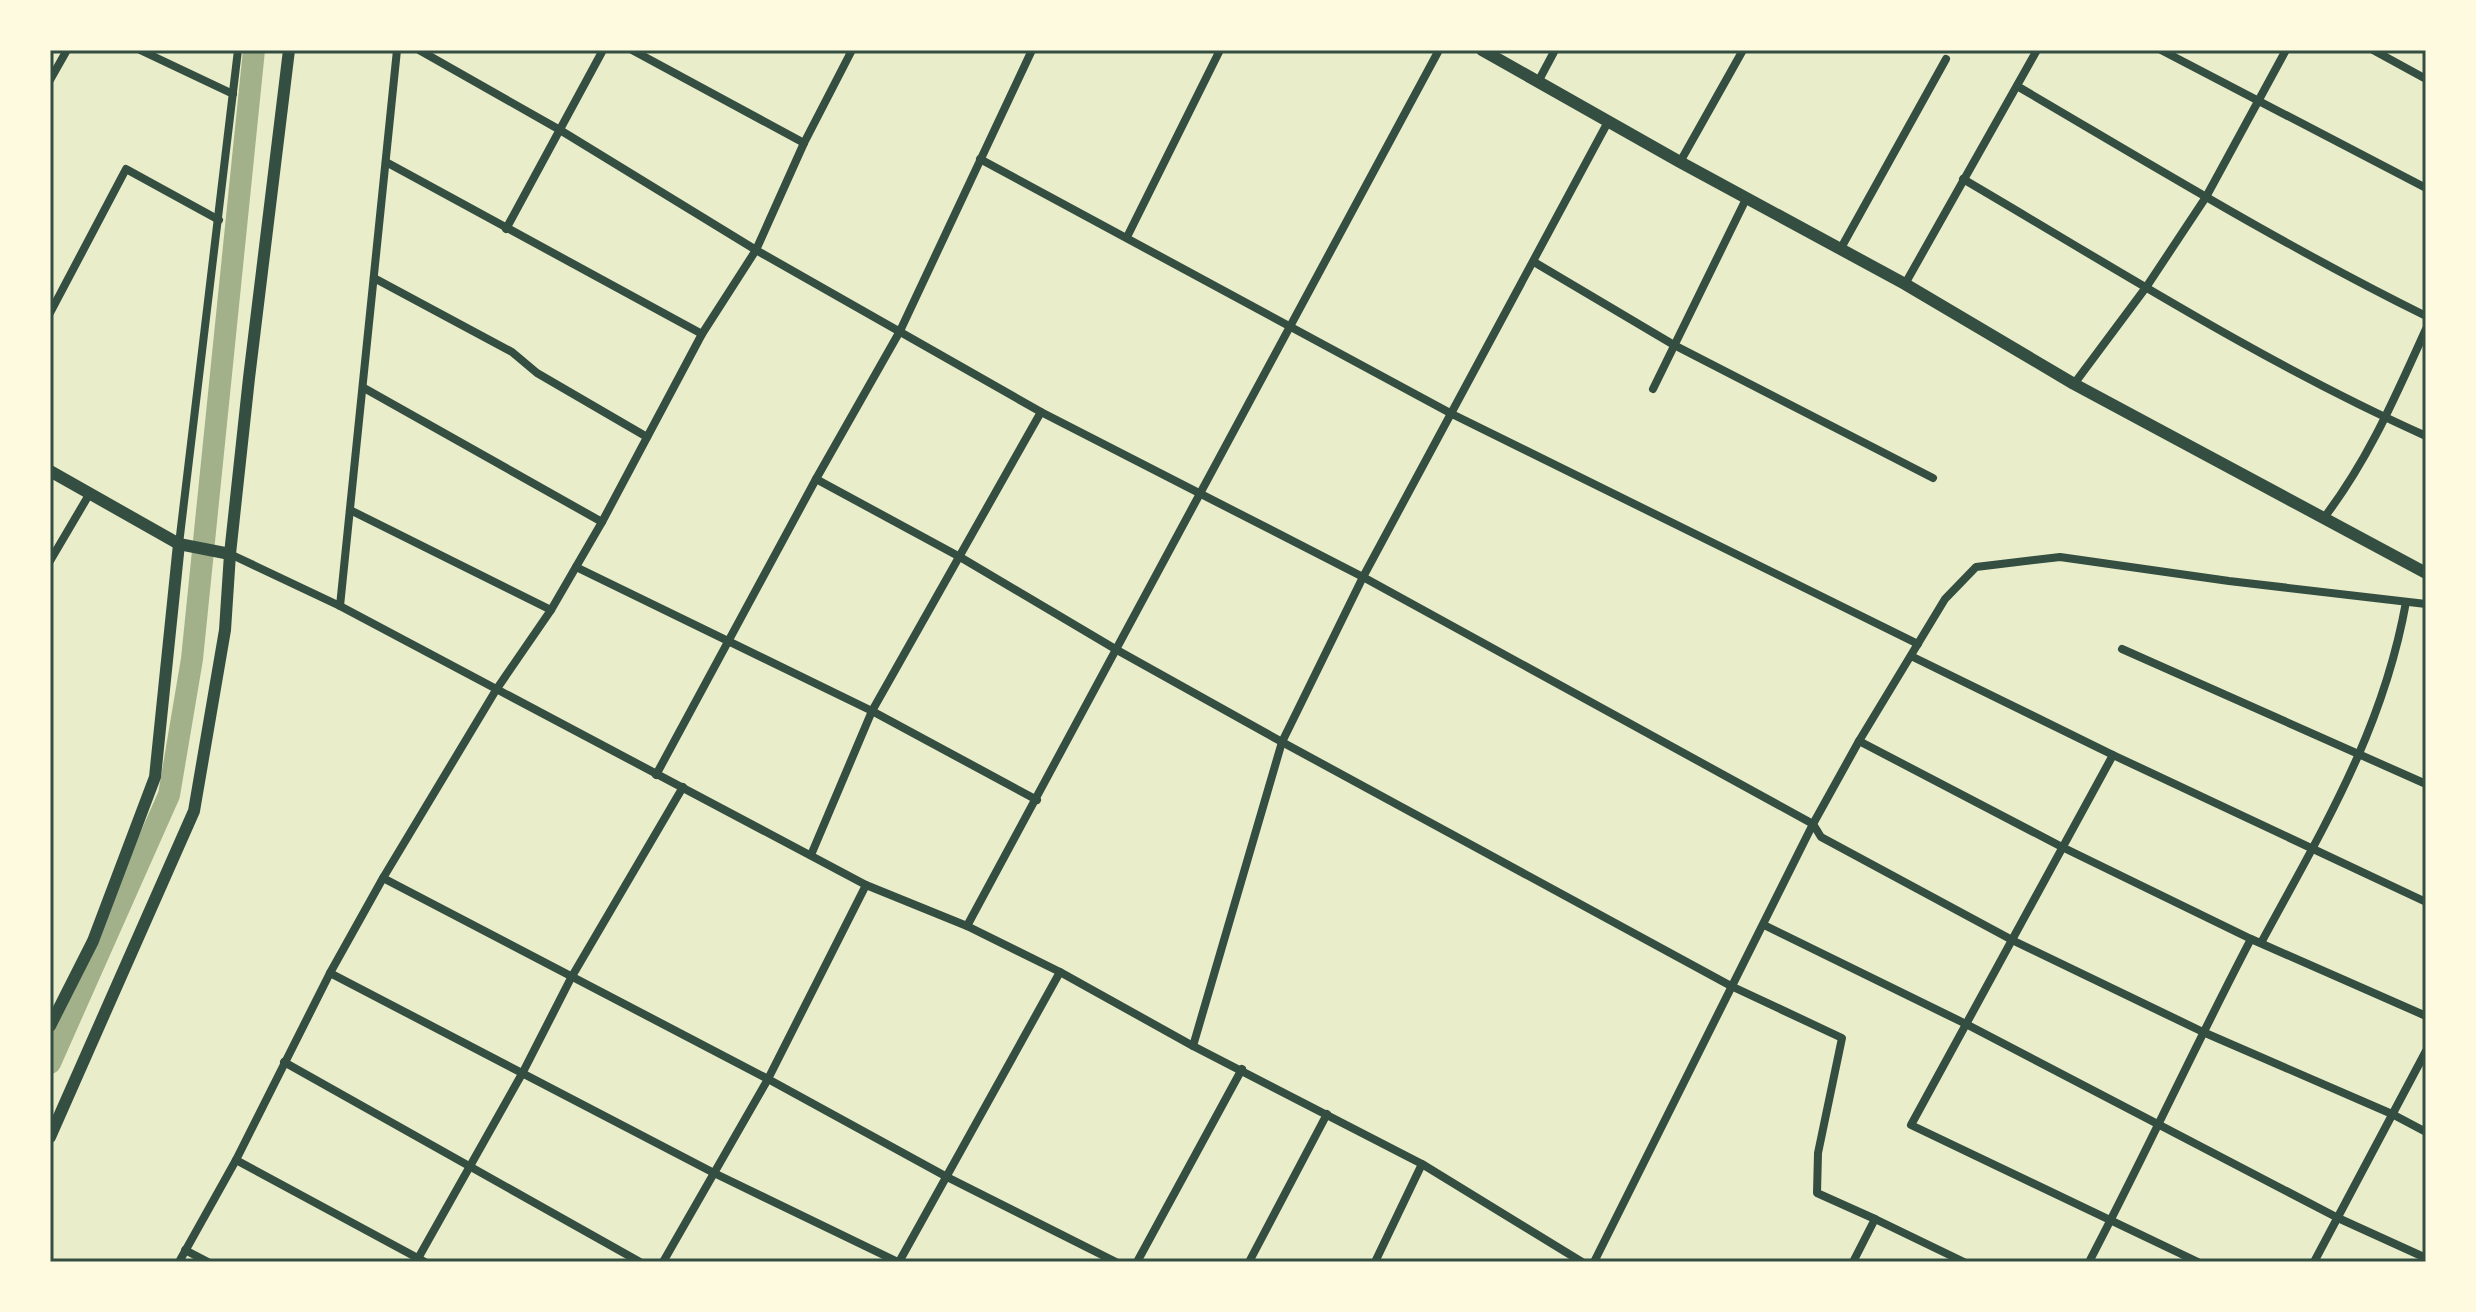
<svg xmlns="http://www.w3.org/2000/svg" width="2476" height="1312" viewBox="0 0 2476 1312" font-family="'IBM Plex Serif',serif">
	<rect width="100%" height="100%" fill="#e9edc9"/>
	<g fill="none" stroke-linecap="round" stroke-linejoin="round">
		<!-- canal -->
		<path stroke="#a3b18a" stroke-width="22" d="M50,1063L169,795L192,659L254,50"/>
		<!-- minor -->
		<g stroke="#344e41" stroke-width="8">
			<path d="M140,50L233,94"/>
			<path d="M419,50L560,130L756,250L1041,412L1363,577L1813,824L1821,837L2014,941L2203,1032L2392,1114L2426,1132"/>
			<path d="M632,50L804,143"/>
			<path d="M2161,50L2426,188"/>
			<path d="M2373,50L2426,79"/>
			<path d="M50,80L67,50"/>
			<path d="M1539,80L1555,50"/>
			<path d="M2017,86C2152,165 2286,247 2426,316"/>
			<path d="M980,159L1452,414L1918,644"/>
			<path d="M386,162L702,334"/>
			<path d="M1680,162L1743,50"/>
			<path d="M1963,179C2115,268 2265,364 2426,436"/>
			<path d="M506,229L603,50"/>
			<path d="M1127,237L1220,50"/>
			<path d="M1841,248L1946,59"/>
			<path d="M1534,262L1674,345L1933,478"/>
			<path d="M374,278L512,352L537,373L647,437"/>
			<path d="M1905,284L2037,50"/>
			<path d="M50,313L126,169L219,220"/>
			<path d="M2074,384L2147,286L2206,197L2286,50"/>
			<path d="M364,388L602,522"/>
			<path d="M1653,389L1747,197"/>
			<path d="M816,479L960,557L1117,650L1282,742L1731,986L1842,1038L1818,1153L1817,1193L1875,1219L1853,1262"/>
			<path d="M350,510L551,610"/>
			<path d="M2323,519C2368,461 2396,395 2426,329"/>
			<path d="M179,544L238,50"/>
			<path d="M230,554L340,606L866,885L967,926L1060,972L1193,1046"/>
			<path d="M50,561L90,493"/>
			<path d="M576,567L872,711L1037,800"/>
			<path d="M340,606L397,50"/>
			<path d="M2122,649L2426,784"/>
			<path d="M1911,656L2113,755"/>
			<path d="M1859,741L2062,847L2251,939L2426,1016"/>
			<path d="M656,775L816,479L900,331L1032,50"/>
			<path d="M811,855L872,711L1041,412"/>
			<path d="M383,878L768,1079L947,1177L1116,1262"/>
			<path d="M1764,925L1966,1024L2338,1218L2426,1258"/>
			<path d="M967,926L1439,50"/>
			<path d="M2261,943C2322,830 2383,731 2406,602"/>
			<path d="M330,973L714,1173L898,1262"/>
			<path d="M284,1062L640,1262"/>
			<path d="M236,1160L425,1262"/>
			<path d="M1875,1219L1964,1262"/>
			<path d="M185,1250L208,1262"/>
			<path d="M179,1262L236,1160L330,973L383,878L496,690L551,610L602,522L702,334L756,250L804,143L852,50"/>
			<path d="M416,1262L523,1072L571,978L683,787"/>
			<path d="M663,1262L768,1079L866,885"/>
			<path d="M899,1262L1060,972"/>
			<path d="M1137,1262L1242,1069"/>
			<path d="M1249,1262L1327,1114"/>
			<path d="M1375,1262L1422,1164"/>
			<path d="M1582,1262L1422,1164L1193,1046L1282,742L1363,577L1609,120"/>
			<path d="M1594,1262L1813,824L1859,741L1945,599L1976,567L2060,557L2229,581L2426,604"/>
			<path d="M2089,1262C2145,1155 2195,1046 2251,939"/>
			<path d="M2198,1262L1911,1125L2113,755L2426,902"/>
			<path d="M2314,1262L2426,1051"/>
		</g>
		<!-- tertiary -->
		<g stroke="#344e41" stroke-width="12">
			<path d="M1482,50L1680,162L1905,284L2074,384L2426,573"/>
			<path d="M50,471L179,544L230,554"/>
			<path d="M50,1026L93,941L155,777L179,544"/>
			<path d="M50,1137L194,811L225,630L230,554L249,378L289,50"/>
		</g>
	</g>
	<!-- border -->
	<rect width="2476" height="1312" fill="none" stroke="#fefae0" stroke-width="104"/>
	<rect x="52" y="52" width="2372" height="1208" fill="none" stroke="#344e41" stroke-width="3"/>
</svg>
